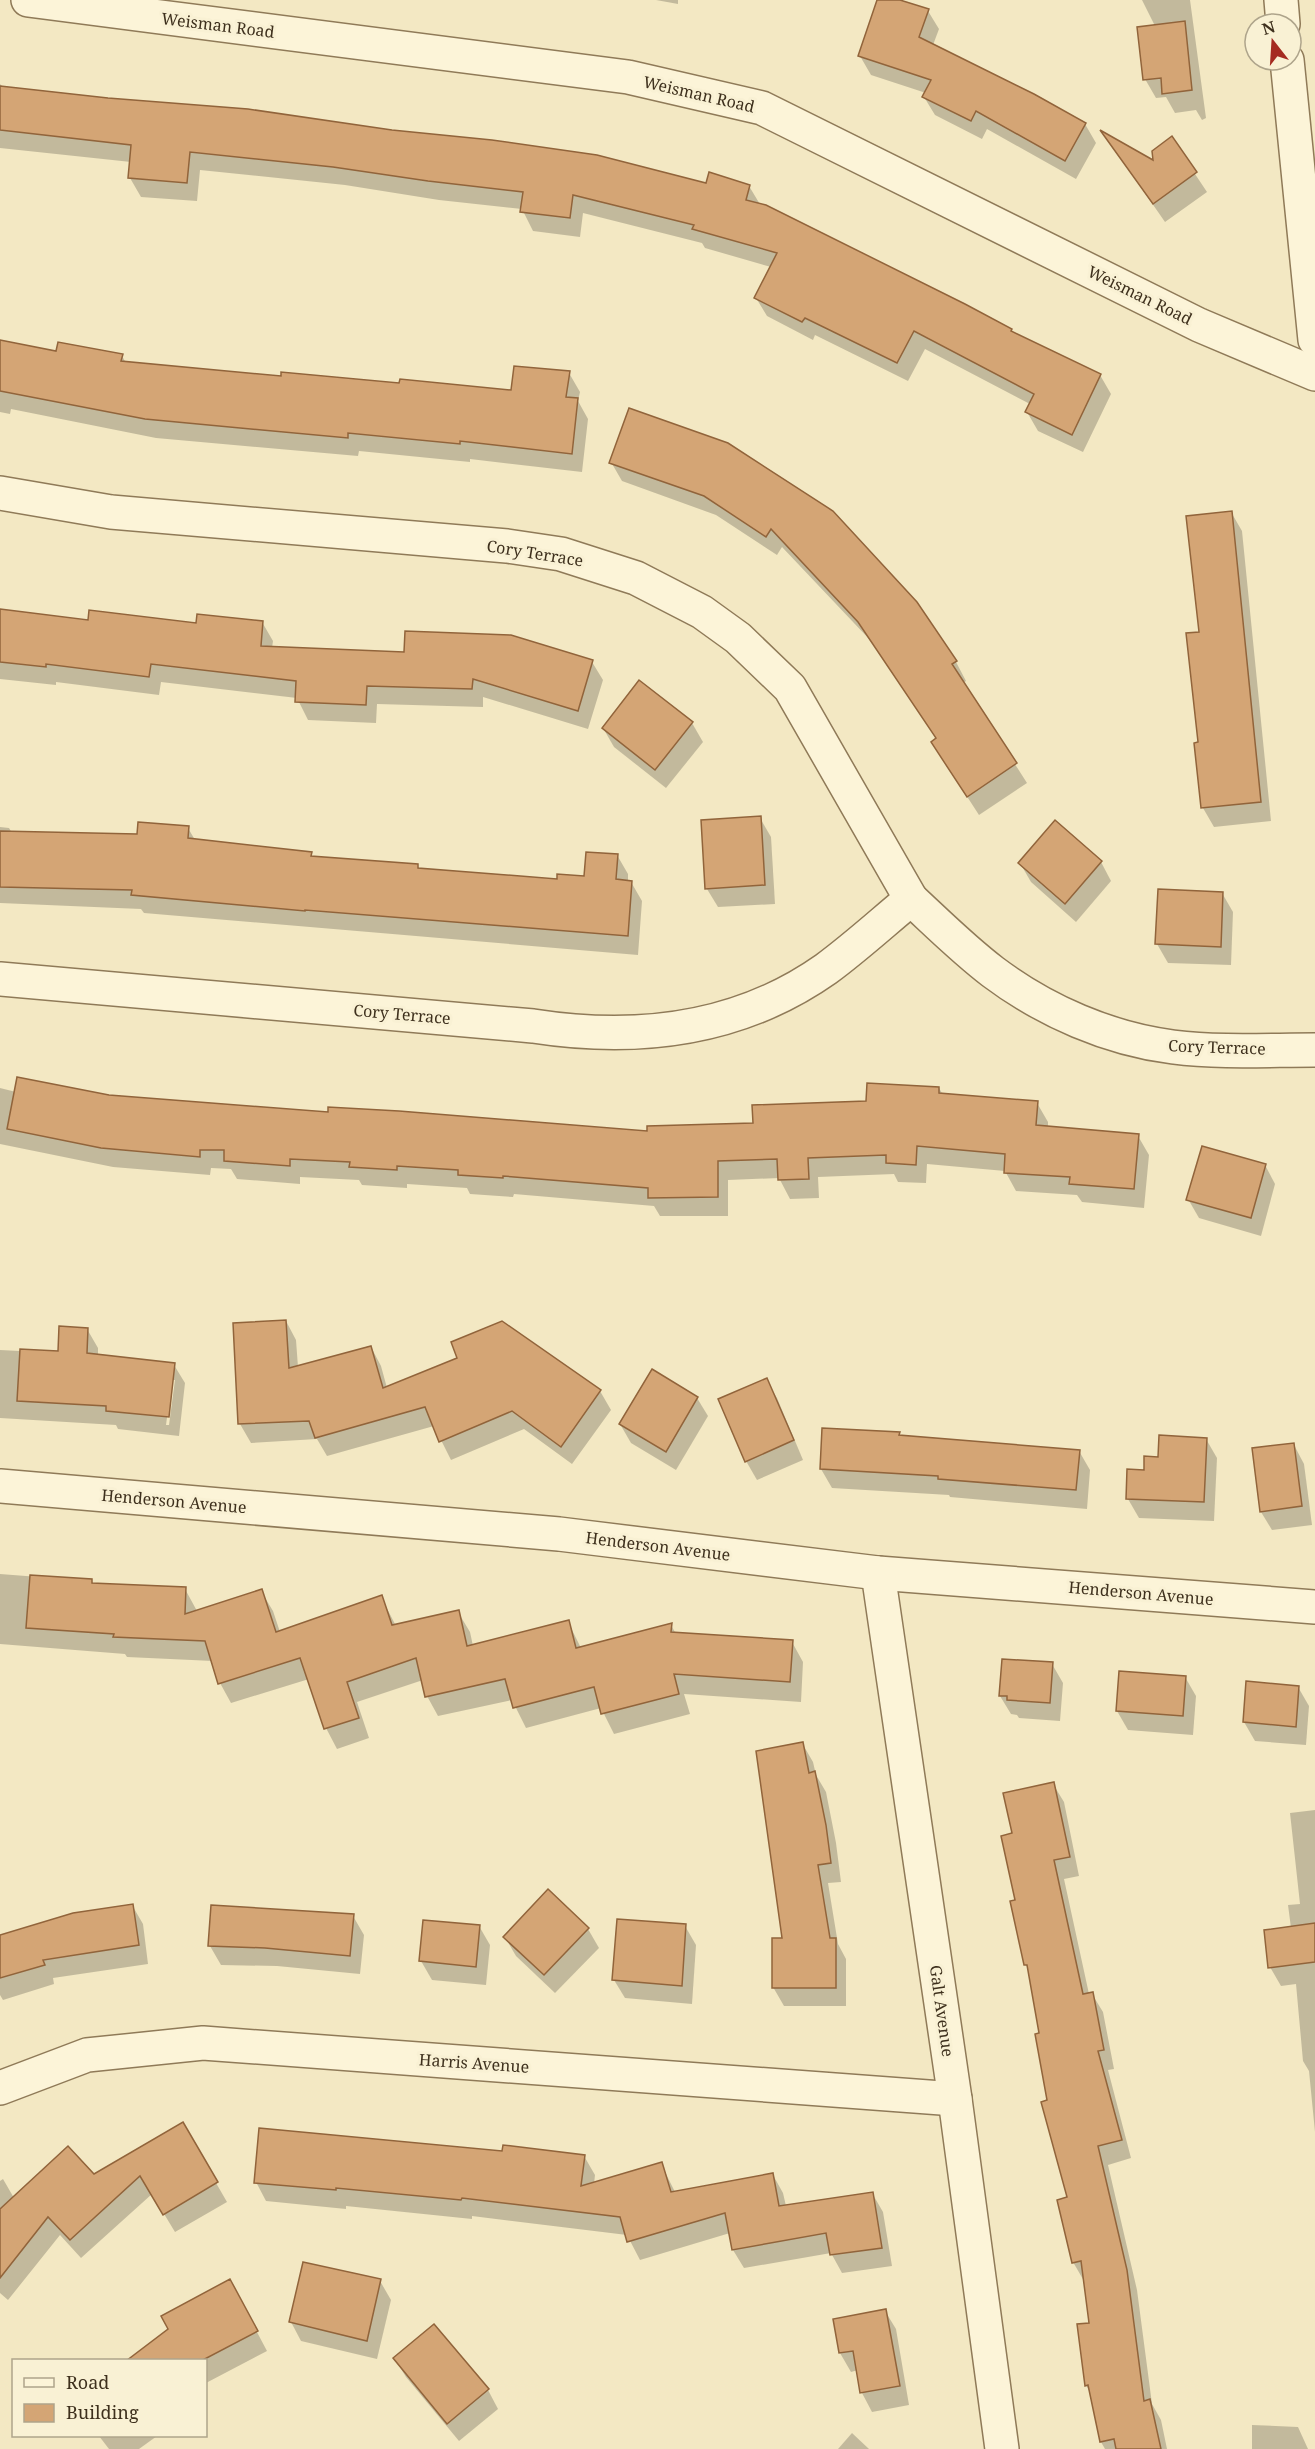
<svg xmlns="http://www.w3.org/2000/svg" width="1315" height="2449" viewBox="0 0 1315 2449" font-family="'Noto Serif',serif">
	<rect width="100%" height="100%" fill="#f3e8c3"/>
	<!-- shadow -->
	<g fill="#0003" fill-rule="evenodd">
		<path d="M656,0H678V4Z"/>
		<path d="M879,0H895L928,11L939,29L933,45L1085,124L1096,143L1076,179L987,129L982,139L935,115L924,97L926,93L871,75L860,56Z"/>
		<path d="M1142,0H1190L1206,118L1202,120L1196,110L1175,113L1166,97L1156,98L1145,79L1155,26Z"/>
		<path d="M0,84L3,87L707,185L749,186L761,206L1011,331L1013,334L1100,375L1111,394L1083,452L1038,431L1027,412L1030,404L925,349L908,381L815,335L813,340L767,316L756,298L771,267L705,248L702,243L583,213L580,237L533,231L522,209L439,200L345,185L200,170L197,201L141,197L130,178L131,162L0,148Z"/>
		<path d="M1104,134L1155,163L1171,138L1207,192L1165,222Z"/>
		<path d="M0,342L57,353L122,356L126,363L282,377L513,392L569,373L580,392L578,401L588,419L582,472L470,459V462L359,451L358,456L156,438L11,409L10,414L0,412Z"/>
		<path d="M630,410L916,603L956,662L966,681L963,683L1027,783L979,815L944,761L937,739L871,641L782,547L777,555L716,515L622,481L611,462Z"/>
		<path d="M1231,512L1242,531L1271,821L1214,827L1203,808L1196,744H1199L1201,633Z"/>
		<path d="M0,611L89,622L197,624L262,622L273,641L272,648L592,662L603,680L588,729L483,697V707L377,704L376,723L308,720L297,698L161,682L159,695L56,682V685L0,679Z"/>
		<path d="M692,723L703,742L666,788L614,747L603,728Z"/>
		<path d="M760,818L771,837L775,904L718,907L707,889Z"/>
		<path d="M0,827L9,828L12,833L138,836L188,828L195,840L311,854L313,858L417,865L420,870L558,881L586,877L617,855L628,874V882H631L642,901L638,955L144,913L141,909L0,903Z"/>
		<path d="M1101,862L1111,881L1076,922L1031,882L1020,863Z"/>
		<path d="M1222,893L1233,912L1231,965L1168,963L1157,944Z"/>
		<path d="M0,1088L16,1092L109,1096L329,1114L648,1133L755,1125L939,1088L943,1095L1037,1103L1048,1122V1128L1138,1136L1149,1155L1144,1208L1082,1202L1077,1195L1016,1191L1005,1171L927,1164L926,1183L898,1182L894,1174L818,1177L819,1198L790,1199L779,1178L728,1180V1216H660L654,1206L514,1194L513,1197L470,1194L467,1188L407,1184V1188L362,1185L359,1180L300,1177V1184L237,1179L231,1169L211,1168L210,1175L113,1167L0,1144Z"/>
		<path d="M1265,1165L1275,1184L1261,1236L1199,1218L1188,1199Z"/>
		<path d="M286,1321L296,1340L298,1367L371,1347L381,1366L387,1388L600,1391L611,1410L572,1464L524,1429L451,1460L434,1426L327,1456L317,1439L251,1443L240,1424L234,1324Z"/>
		<path d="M87,1329L98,1348V1356L174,1365L185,1383L179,1436L118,1429L116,1425L0,1418V1350L59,1353ZM172,1380H175L169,1425H166Z"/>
		<path d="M766,1380L777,1398L803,1460L757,1480L746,1461Z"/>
		<path d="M697,1398L708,1416L676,1470L631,1443L620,1424Z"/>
		<path d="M899,1434L900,1436L1079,1451L1090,1470L1087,1509L950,1497L949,1495L832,1488L821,1469Z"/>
		<path d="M1206,1439L1217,1458L1214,1521L1139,1518L1128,1499L1145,1471L1160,1458Z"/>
		<path d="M1294,1445L1304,1464L1312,1525L1272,1530L1261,1512Z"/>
		<path d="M0,1574L91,1581L93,1584L185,1589L197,1611L261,1591L273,1611L280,1632L381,1597L396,1626L458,1612L470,1632L473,1646L568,1622L581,1648L671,1625L676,1634L792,1642L803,1662L801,1702L684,1694L690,1714L614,1734L601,1708L526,1728L512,1700L438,1716L427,1696L423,1680L357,1702L369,1738L337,1749L326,1728L309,1679L231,1703L220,1683L213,1661L127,1657L125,1654L0,1644Z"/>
		<path d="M1052,1664L1063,1683L1060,1721L1019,1718L1017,1715L1011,1714L1000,1696Z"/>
		<path d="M1185,1677L1196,1696L1193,1735L1128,1730L1117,1711Z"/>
		<path d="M1298,1687L1309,1706L1306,1745L1255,1741L1244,1722Z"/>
		<path d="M802,1743L813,1762L816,1775L826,1792L836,1843L841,1882L828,1883L838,1944L846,1959V2006H784L773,1987L784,1939Z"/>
		<path d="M1053,1784L1064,1802L1079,1876L1064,1879L1089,1994H1092L1103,2012L1114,2069L1108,2070L1131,2158L1108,2165L1137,2290L1152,2404L1161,2420L1167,2449H1105L1101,2442L1091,2394L1086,2385L1090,2324L1084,2281L1073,2262L1068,2198L1048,2101L1041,2034L1029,1970L1026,1965L1017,1901L1013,1834Z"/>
		<path d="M1315,1810V2132L1309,2071L1303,2061L1296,1984L1281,1986L1270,1967L1291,1928L1288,1905L1300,1904L1290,1813Z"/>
		<path d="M132,1905L143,1924L148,1964L53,1978L54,1984L3,2000L0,1995V1936Z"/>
		<path d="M353,1916L364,1935L360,1974L277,1966L221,1965L210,1946Z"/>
		<path d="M479,1926L490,1945L486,1985L432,1980L421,1961Z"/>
		<path d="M685,1926L696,1945L692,2004L625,1998L614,1980Z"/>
		<path d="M588,1929L599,1948L555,1993L516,1956L505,1937Z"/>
		<path d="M182,2124L227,2202L175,2232L152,2194L81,2258L60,2235L8,2300L0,2293V2181L3,2179L14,2198L93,2176Z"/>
		<path d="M504,2152L584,2156L595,2175L594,2184L661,2164L675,2192L773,2175L783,2193L786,2206L872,2193L883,2212L892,2266L842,2273L831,2253L744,2268L733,2250L730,2233L640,2260L627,2235L472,2216V2219L346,2206V2209L266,2201L256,2182Z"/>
		<path d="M380,2281L391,2300L377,2359L301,2341L291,2322Z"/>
		<path d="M240,2300L267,2351L206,2383V2360H129Z"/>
		<path d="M885,2311L896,2329L909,2405L872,2412L862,2393L858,2370L851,2372L840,2353L834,2320Z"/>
		<path d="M434,2326L488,2390L498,2409L459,2441L406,2377L395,2359Z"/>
		<path d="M1252,2425L1298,2427L1308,2449H1252Z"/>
		<path d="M852,2433L869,2449H838Z"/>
		<path d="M99,2436H157L139,2449H109Z"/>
	</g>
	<!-- building -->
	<g fill="#d4a575" stroke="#91643b" stroke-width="1.5">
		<path d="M877,0H900L929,9L919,37L1034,94L1086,123L1065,161L976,111L971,121L922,97L931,80L858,56Z"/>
		<path d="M1185,21L1192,90L1162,94L1161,78L1143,80L1137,27Z"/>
		<path d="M0,86L108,98L248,109L392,130L492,140L597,155L706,183L709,172L750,185L746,200L766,205L965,304L1012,329L1011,331L1101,374L1072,435L1025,412L1034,394L914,331L897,363L805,318L802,322L754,298L777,253L692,229L694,225L573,195L570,218L520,212L523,192L428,181L333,167L190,152L187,183L128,178L131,145L0,130Z"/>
		<path d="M1100,130L1153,160L1152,151L1172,136L1197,172L1153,204Z"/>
		<path d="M0,340L56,351L58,342L123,354L121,361L281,376V372L399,383L400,379L511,390L514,366L570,371L566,397L578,398L572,454L460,441V444L348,433V438L145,419L0,391Z"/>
		<path d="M629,408L728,443L833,511L917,602L957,661L952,664L1017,763L967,797L931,742L936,738L858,622L771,529L766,537L704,496L609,463Z"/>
		<path d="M1232,511L1261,802L1201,808L1194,743L1198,742L1186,633L1199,632L1186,516Z"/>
		<path d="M0,609L88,620L89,610L196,623L197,614L263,621L261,646L404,652L405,631L511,635L593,660L578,711L473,679L472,689L367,686L366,705L295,702L296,681L151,664L149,677L46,664V667L0,662Z"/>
		<path d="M639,680L693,722L655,770L602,728Z"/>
		<path d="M761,816L765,885L705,889L701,820Z"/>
		<path d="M1055,820L1102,861L1065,904L1018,863Z"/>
		<path d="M138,822L189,826L188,838L312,852L311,856L418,864V868L557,879V874L584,876L586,852L618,854L616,879L632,881L628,936L305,910V911L131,895L132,890L0,887V831L137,834Z"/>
		<path d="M1158,889L1223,892L1221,947L1155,944Z"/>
		<path d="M17,1077L109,1095L328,1112V1107L399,1111L647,1131V1126L753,1123L752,1105L866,1101L867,1083L939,1087V1093L1038,1101L1036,1125L1139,1134L1134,1189L1069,1184L1070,1177L1004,1173L1005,1154L917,1146L916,1165L886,1163V1155L808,1158L809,1179L778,1180L777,1159L718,1161V1197L648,1198V1188L503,1176V1178L458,1175V1170L397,1166V1170L349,1167L350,1162L290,1159V1166L224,1161V1150H200V1157L101,1148L7,1129Z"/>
		<path d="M1202,1146L1266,1164L1251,1218L1186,1200Z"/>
		<path d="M286,1320L289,1368L371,1346L383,1388L457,1358L451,1342L502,1321L601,1390L561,1447L512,1411L439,1442L425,1407L315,1438L309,1421L238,1424L233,1323Z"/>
		<path d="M59,1326L88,1328L87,1353L175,1363L169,1417L106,1411V1406L17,1401L20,1349L58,1351Z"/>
		<path d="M652,1369L698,1397L666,1452L619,1424Z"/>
		<path d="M767,1378L794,1440L745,1462L718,1399Z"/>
		<path d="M822,1428L900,1432L899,1435L1080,1450L1076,1490L938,1479V1476L820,1469Z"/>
		<path d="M1159,1435L1207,1438L1204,1502L1126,1499L1127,1469L1144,1470V1456L1158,1457Z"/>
		<path d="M1294,1443L1302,1506L1260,1512L1252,1448Z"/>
		<path d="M30,1575L92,1579V1583L186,1587L185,1614L262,1589L276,1632L382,1595L392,1625L459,1610L467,1646L569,1620L576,1648L672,1623L671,1632L793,1640L790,1682L674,1674L679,1694L601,1714L594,1687L513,1708L505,1679L425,1697L416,1658L347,1682L359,1718L324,1729L300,1658L218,1684L205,1641L113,1637L114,1634L26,1628Z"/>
		<path d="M1002,1659L1053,1662L1050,1703L1007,1700V1696H999Z"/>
		<path d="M1119,1671L1186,1676L1183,1716L1116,1711Z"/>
		<path d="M1246,1681L1299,1686L1296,1727L1243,1722Z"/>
		<path d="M803,1742L809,1773L815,1771L826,1825L831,1863L818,1865L830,1938H836V1988H772V1938H782L756,1751Z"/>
		<path d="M1054,1782L1070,1857L1054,1860L1083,1994L1093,1992L1104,2050L1098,2051L1122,2140L1098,2146L1127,2270L1144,2401L1150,2399L1161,2449H1116L1114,2439L1100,2442L1088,2385L1085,2386L1077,2324L1089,2323L1081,2261L1072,2263L1057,2200L1067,2197L1041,2102L1047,2100L1035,2034L1039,2033L1027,1965H1024L1010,1901L1015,1900L1001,1836L1012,1833L1003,1793Z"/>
		<path d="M548,1889L589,1928L544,1975L503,1937Z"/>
		<path d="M133,1904L139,1945L43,1960L45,1965L0,1978V1935L73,1913Z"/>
		<path d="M211,1905L354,1914L350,1956L265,1948L208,1946Z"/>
		<path d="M617,1919L686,1924L682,1986L612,1980Z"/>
		<path d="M423,1920L480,1925L476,1967L419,1961Z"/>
		<path d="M1315,1923V1962L1268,1968L1264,1930Z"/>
		<path d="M183,2122L218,2182L163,2215L140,2176L70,2240L48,2217L0,2278V2209L68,2146L94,2174Z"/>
		<path d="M259,2128L502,2151L503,2145L585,2155L581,2186L662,2162L671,2192L773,2173L779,2206L873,2192L882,2248L830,2255L826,2233L732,2250L725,2213L627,2242L620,2217L462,2198L461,2200L336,2188V2190L254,2183Z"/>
		<path d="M303,2262L381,2279L367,2341L289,2322Z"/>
		<path d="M230,2279L258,2331L201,2361H126L168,2329L161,2316Z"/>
		<path d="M886,2309L900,2386L860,2393L853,2351L839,2353L833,2319Z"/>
		<path d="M434,2324L489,2389L447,2424L393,2358Z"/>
	</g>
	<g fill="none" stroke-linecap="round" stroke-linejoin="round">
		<defs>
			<g id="minor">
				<path d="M28,0L628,77L762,108L1199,325L1315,374"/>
				<path d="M1281,0L1283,24"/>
				<path d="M1287,60L1315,340"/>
				<path d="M0,493L111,512L507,546L561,554L636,578L702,612L738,638L790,688L911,899C883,922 856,947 826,969C738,1031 636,1042 533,1026L0,979"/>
				<path d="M911,899C938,924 964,950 993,972C1045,1011 1109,1039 1173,1047C1220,1053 1268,1050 1315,1050"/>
				<path d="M0,1486L559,1534L878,1573L1315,1607"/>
				<path d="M878,1573L955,2099L1002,2449"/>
				<path d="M0,2088L87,2055L203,2043L955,2099"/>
			</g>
		</defs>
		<!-- minor casing -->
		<use href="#minor" stroke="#8f7a58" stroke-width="36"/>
		<!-- minor -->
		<use href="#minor" stroke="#fcf4d8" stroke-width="33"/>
	</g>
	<g text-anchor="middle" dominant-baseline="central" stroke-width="6" stroke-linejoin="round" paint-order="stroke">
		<!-- street labels -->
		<g font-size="16" fill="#3e301d" stroke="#f9f1d4">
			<text transform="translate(218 25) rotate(7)">Weisman Road</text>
			<text transform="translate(699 94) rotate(13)">Weisman Road</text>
			<text transform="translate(1140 295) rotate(26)">Weisman Road</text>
			<text transform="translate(535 553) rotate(9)">Cory Terrace</text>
			<text transform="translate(402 1014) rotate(5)">Cory Terrace</text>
			<text transform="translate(1217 1047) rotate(2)">Cory Terrace</text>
			<text transform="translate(174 1501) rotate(5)">Henderson Avenue</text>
			<text transform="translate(658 1546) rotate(7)">Henderson Avenue</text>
			<text transform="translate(1141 1593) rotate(5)">Henderson Avenue</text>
			<text transform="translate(942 2011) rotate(82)">Galt Avenue</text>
			<text transform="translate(474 2063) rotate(4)">Harris Avenue</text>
		</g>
	</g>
	<!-- legend -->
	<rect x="12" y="2359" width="195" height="78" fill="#f9f1d4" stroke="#aea48b" stroke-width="1.5"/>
	<rect x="24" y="2378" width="30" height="9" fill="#fcf4d8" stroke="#aea48b" stroke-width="1.5"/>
	<text x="66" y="2389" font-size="18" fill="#3e301d">Road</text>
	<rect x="24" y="2404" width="30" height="18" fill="#d4a575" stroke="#aea48b" stroke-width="1.5"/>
	<text x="66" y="2419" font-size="18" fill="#3e301d">Building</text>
	<!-- north arrow -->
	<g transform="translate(1273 42) rotate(343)"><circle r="28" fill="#f9f1d4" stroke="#aea48b" stroke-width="1.5"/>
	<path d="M0-4.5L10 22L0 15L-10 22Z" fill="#a52b21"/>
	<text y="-9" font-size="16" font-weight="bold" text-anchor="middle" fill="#3e301d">N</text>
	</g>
</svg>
